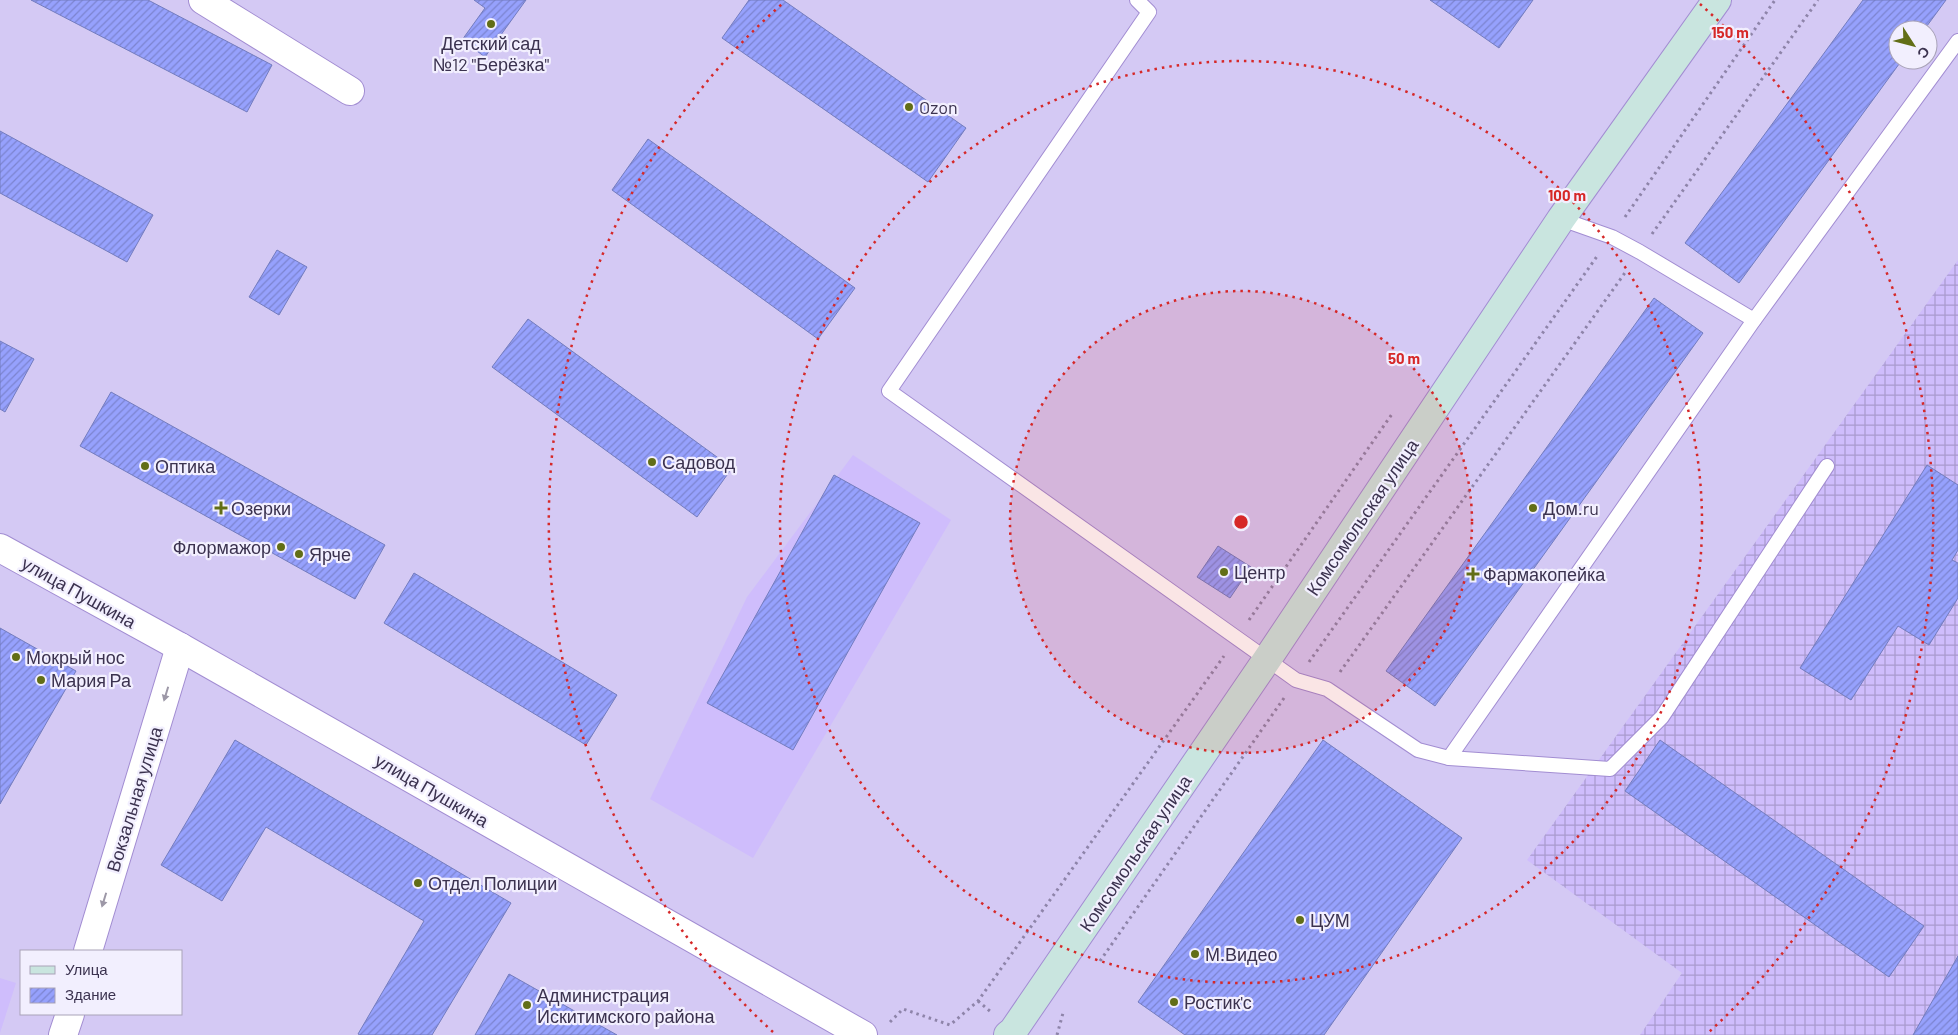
<svg xmlns="http://www.w3.org/2000/svg" width="1958" height="1035" viewBox="0 0 1958 1035" font-family="Barlow,sans-serif">
	<defs>
		<pattern id="industrial-grid" width="8" height="8" patternUnits="userSpaceOnUse" patternTransform="scale(1.25)"><rect width="8" height="8" fill="#cfbdfc"/><path d="M0 4h8M4 0v8" fill="none" stroke="#a99ace"/></pattern>
		<pattern id="building-hatch" width="6" height="6" patternUnits="userSpaceOnUse" patternTransform="scale(1.25)"><rect width="6" height="6" fill="#96a1fd"/><path d="M-1 1l2-2M0 6l6-6M5 7l2-2" fill="none" stroke="#7c84cf"/></pattern>
	</defs>
	<rect width="100%" height="100%" fill="#d4c9f4"/>
	<!-- built -->
	<g fill="#cfbdfc">
		<path d="M853,455L951,520L753,858L650,799L747,597Z"/>
		<path d="M0,978L16,983L0,1033Z"/>
	</g>
	<!-- industrial -->
	<path fill="url(#industrial-grid)" d="M1958,260V1035H1640L1682,973L1527,860Z"/>
	<!-- building -->
	<g fill="url(#building-hatch)" stroke="#737cbe">
		<path d="M31,0H148L272,65L247,112Z"/>
		<path d="M474,0H526L485,57L462,40L485,8Z"/>
		<path d="M749,0H783L966,128L928,182L722,38Z"/>
		<path d="M1430,0H1533L1499,48Z"/>
		<path d="M1863,0H1946L1924,30H1898V60H1902L1739,283L1685,243Z"/>
		<path d="M0,131L153,215L127,262L0,193Z"/>
		<path d="M648,139L855,288L818,339L612,190Z"/>
		<path d="M277,250L307,267L279,315L249,297Z"/>
		<path d="M1654,298L1703,333L1435,706L1386,671Z"/>
		<path d="M528,319L732,468L697,517L492,367Z"/>
		<path d="M0,341L34,359L5,412L0,409Z"/>
		<path d="M111,392L385,545L355,599L80,446Z"/>
		<path d="M1927,465L1958,485V550L1952,560L1958,563V598L1929,645L1898,626L1851,700L1800,668Z"/>
		<path d="M834,475L920,523L793,750L707,703Z"/>
		<path d="M1218,546L1251,567L1230,598L1197,577Z"/>
		<path d="M414,573L617,695L586,745L384,623Z"/>
		<path d="M0,628L76,671L0,804Z"/>
		<path d="M235,740L511,903L432,1035H360L358,1034L424,921L266,827L222,901L161,865Z"/>
		<path d="M1323,740L1462,838L1324,1035H1185L1138,1002Z"/>
		<path d="M1660,740L1924,926L1889,977L1625,791Z"/>
		<path d="M1958,956V1035H1913Z"/>
		<path d="M509,974L617,1035H475Z"/>
	</g>
	<g fill="none" stroke-linecap="round" stroke-linejoin="round">
		<defs>
			<g id="service">
				<path d="M1137,0L1149,12L889,391L1296,680L1327,689L1418,750L1449,758L1754,320L1958,41"/>
				<path d="M1561,219L1612,237L1640,252L1754,320"/>
				<path d="M1449,758L1610,769L1662,717L1827,466"/>
			</g>
			<g id="minor">
				<path d="M203,0L350,91"/>
				<path d="M88,951L180,647"/>
				<path d="M63,1035L70,1014"/>
			</g>
			<path id="tertiary" d="M0,548L180,647L863,1035"/>
			<path id="secondary" d="M1008,1035L1013,1031L1268,658L1561,219L1717,0"/>
		</defs>
		<!-- service casing -->
		<use href="#service" stroke="#a28dd2" stroke-width="16"/>
		<!-- minor casing -->
		<use href="#minor" stroke="#a28dd2" stroke-width="30"/>
		<!-- tertiary casing -->
		<use href="#tertiary" stroke="#a28dd2" stroke-width="30"/>
		<!-- secondary casing -->
		<use href="#secondary" stroke="#a28dd2" stroke-width="30"/>
		<!-- path -->
		<g stroke="#8e84a9" stroke-width="3" stroke-dasharray="2.5 4" stroke-linecap="butt">
			<path d="M1625,217L1775,0"/>
			<path d="M1652,234L1818,0"/>
			<path d="M1249,620L1392,414"/>
			<path d="M1309,662L1598,255"/>
			<path d="M1340,672L1627,270"/>
			<path d="M1100,961L1284,698"/>
			<path d="M978,1001L991,1012"/>
			<path d="M890,1022L903,1009L950,1025L978,1001L1224,656"/>
			<path d="M1057,1035L1063,1013"/>
		</g>
		<!-- service -->
		<use href="#service" stroke="#fff" stroke-width="14"/>
		<!-- minor -->
		<use href="#minor" stroke="#fff" stroke-width="28"/>
		<!-- tertiary -->
		<use href="#tertiary" stroke="#fff" stroke-width="28"/>
		<!-- secondary -->
		<use href="#secondary" stroke="#c9e5df" stroke-width="28"/>
	</g>
	<!-- one-way arrows -->
	<defs><path id="oneway-solid" d="M-6-.8H1V-3.2L6.5 0L1 3.2V.8H-6Z" transform="scale(1.25)"/></defs>
	<g fill="#9d98a7">
		<use href="#oneway-solid" transform="translate(166 694) rotate(107)"/>
		<use href="#oneway-solid" transform="translate(104 900) rotate(107)"/>
	</g>
	<!-- distance rings -->
	<circle cx="1241" cy="522" r="231" fill="#d62828" fill-opacity=".12"/>
	<g fill="none" stroke="#d62828" stroke-width="2.5" stroke-dasharray="2.5 5">
		<circle cx="1241" cy="522" r="231"/>
		<circle cx="1241" cy="522" r="461"/>
		<path d="M773 1032A692 692 0 0 1 782 4M1700 4A692 692 0 0 1 1709 1032"/>
	</g>
	<!-- markers -->
	<g fill="#626e17" stroke="#f2effe" stroke-width="2">
		<circle cx="491" cy="24" r="5"/>
		<circle cx="909" cy="107" r="5"/>
		<circle cx="652" cy="462" r="5"/>
		<circle cx="145" cy="466" r="5"/>
		<path d="M218.5 500.5h5v5h5v5h-5v5h-5v-5h-5v-5h5z"/>
		<circle cx="1533" cy="508" r="5"/>
		<circle cx="281" cy="547" r="5"/>
		<circle cx="299" cy="554" r="5"/>
		<circle cx="1224" cy="572" r="5"/>
		<path d="M1470.5 566.5h5v5h5v5h-5v5h-5v-5h-5v-5h5z"/>
		<circle cx="16" cy="657" r="5"/>
		<circle cx="41" cy="680" r="5"/>
		<circle cx="418" cy="883" r="5"/>
		<circle cx="1300" cy="920" r="5"/>
		<circle cx="1195" cy="954" r="5"/>
		<circle cx="1174" cy="1002" r="5"/>
		<circle cx="527" cy="1005" r="5"/>
	</g>
	<g text-anchor="middle" dominant-baseline="central" stroke-width="4.5" stroke-linejoin="round" paint-order="stroke">
		<!-- poi labels -->
		<g font-size="18" fill="#3b324f" stroke="#f2effe" text-anchor="start">
			<text x="491" y="43" text-anchor="middle">Детский сад<tspan x="491" dy="21">№12 "Берёзка"</tspan></text>
			<text x="919" y="107">Ozon</text>
			<text x="662" y="462">Садовод</text>
			<text x="155" y="466">Оптика</text>
			<text x="231" y="508">Озерки</text>
			<text x="1543" y="508">Дом.ru</text>
			<text x="271" y="547" text-anchor="end">Флормажор</text>
			<text x="309" y="554">Ярче</text>
			<text x="1234" y="572">Центр</text>
			<text x="1483" y="574">Фармакопейка</text>
			<text x="26" y="657">Мокрый нос</text>
			<text x="51" y="680">Мария Ра</text>
			<text x="428" y="883">Отдел Полиции</text>
			<text x="1310" y="920">ЦУМ</text>
			<text x="1205" y="954">М.Видео</text>
			<text x="537" y="995">Администрация<tspan x="537" dy="21">Искитимского района</tspan></text>
			<text x="1184" y="1002">Ростик'с</text>
		</g>
		<!-- street labels -->
		<g font-size="18" fill="#3b324f" stroke="#f2effe">
			<text transform="translate(1362 517) rotate(-56)">Комсомольская улица</text>
			<text transform="translate(79 592) rotate(29)">улица Пушкина</text>
			<text transform="translate(432 790) rotate(30)">улица Пушкина</text>
			<text transform="translate(134 799) rotate(-73)">Вокзальная улица</text>
			<text transform="translate(1135 853) rotate(-56)">Комсомольская улица</text>
		</g>
	</g>
	<circle cx="1241" cy="522" r="8" fill="#d62828" stroke="#f2effe" stroke-width="2.5"/>
	<g font-size="15" text-anchor="middle" font-weight="bold" fill="#d62828" stroke="#f2effe" stroke-width="4.5" stroke-linejoin="round" paint-order="stroke">
		<text x="1730" y="38">150 m</text>
		<text x="1567" y="201">100 m</text>
		<text x="1404" y="364">50 m</text>
	</g>
	<!-- legend -->
	<rect x="20" y="950" width="162" height="65" fill="#f2effe" stroke="#a9a3b8"/>
	<rect x="30" y="966" width="25" height="8" fill="#c9e5df" stroke="#a9a3b8"/>
	<text x="65" y="975" font-size="15" fill="#3b324f">Улица</text>
	<rect x="30" y="988" width="25" height="15" fill="url(#building-hatch)" stroke="#a9a3b8"/>
	<text x="65" y="1000" font-size="15" fill="#3b324f">Здание</text>
	<!-- north arrow -->
	<g transform="translate(1913 45) rotate(126)"><circle r="24" fill="#f2effe" stroke="#a9a3b8"/>
	<path d="M0-4L9 19L0 12L-9 19Z" fill="#626e17"/>
	<text y="-8" font-size="14" font-weight="bold" text-anchor="middle" fill="#3b324f">С</text>
	</g>
</svg>
